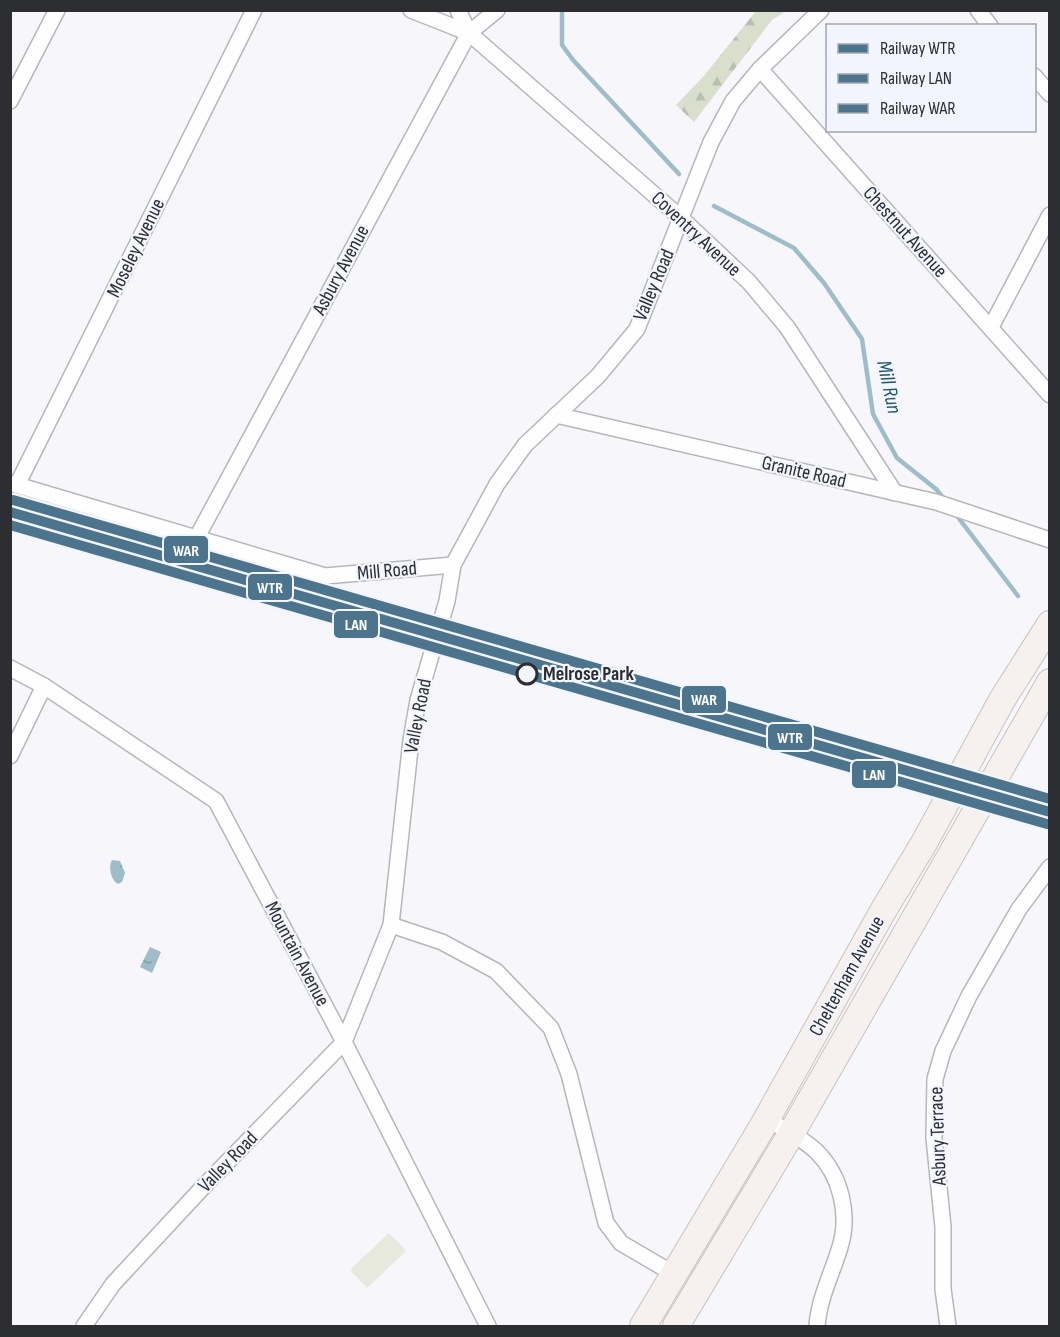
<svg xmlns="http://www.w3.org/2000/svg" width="1060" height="1337" viewBox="0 0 1060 1337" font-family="'Sofia Sans Condensed',sans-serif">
	<defs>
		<pattern id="forest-firs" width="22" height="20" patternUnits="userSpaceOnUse" patternTransform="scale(1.5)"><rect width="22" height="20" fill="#dadecc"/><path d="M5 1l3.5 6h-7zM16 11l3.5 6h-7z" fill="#bbbfb0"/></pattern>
		<pattern id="water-ripples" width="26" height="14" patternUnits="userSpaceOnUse" patternTransform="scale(1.5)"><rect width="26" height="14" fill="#9ebdc9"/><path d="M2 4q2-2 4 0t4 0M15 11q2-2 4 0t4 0" fill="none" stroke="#819aa4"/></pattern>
	</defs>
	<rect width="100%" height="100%" fill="#f6f6fb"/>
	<!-- forest -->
	<path fill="url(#forest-firs)" d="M756,11H786L772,20L694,122L676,105L703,77Z"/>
	<!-- garden -->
	<path fill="#e6e9db" d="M389,1233L406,1251L367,1288L350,1270Z"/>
	<!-- water -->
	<g fill="url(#water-ripples)">
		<path d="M112,860L120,861L125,873L122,882L118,884C111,881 108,866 112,860Z"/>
		<path d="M150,947L161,952L152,973L140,967Z"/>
	</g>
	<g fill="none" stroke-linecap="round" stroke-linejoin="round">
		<!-- stream -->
		<g stroke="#9ebdc9" stroke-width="4.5">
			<path d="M562,10V45L573,60L679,174"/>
			<path d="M714,206L794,248L824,283L862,339L873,414L897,458L936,489L944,499"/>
			<path d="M954,512L1018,596"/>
		</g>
		<defs>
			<g id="minor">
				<path d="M411,10L469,33"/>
				<path d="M458,10L469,33L682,219L749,282L787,327L895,493"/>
				<path d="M978,10L990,26"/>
				<path d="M760,69L1050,395"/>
				<path d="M1034,76L1050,94"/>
				<path d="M10,101L57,10"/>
				<path d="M991,327L1050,215"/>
				<path d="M556,415L936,502L1050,540"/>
				<path d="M10,483L325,576L453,565"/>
				<path d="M17,485L254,10"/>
				<path d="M196,539L469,33L497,10"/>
				<path d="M10,668L44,686L216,801L344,1042L488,1326"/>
				<path d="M10,756L44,686"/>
				<path d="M391,925L442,942L496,971L551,1028L569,1074L606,1223L621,1243L674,1274"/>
				<path d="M767,1119C783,1129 803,1138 817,1152C841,1176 850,1215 840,1247C832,1274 819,1298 817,1326"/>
				<path d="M84,1326L113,1284L205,1185L344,1042L391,925L411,740L418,700L447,601L453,565L497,484L525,445L598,376L637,329L711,142L733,101L760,69L821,10"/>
				<path d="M948,1326L943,1289V1227L934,1138L935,1079L943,1051L969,996L1019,909L1050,867"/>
			</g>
			<g id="trunk">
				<path d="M643,1326L761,1129L883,911L924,843L1002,700L1050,624"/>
				<path d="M676,1326L791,1134L1050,682"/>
			</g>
		</defs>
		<!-- minor casing -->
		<use href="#minor" stroke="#b6b7bb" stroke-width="18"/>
		<!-- trunk casing -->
		<use href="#trunk" stroke="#c7c2c0" stroke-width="28"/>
		<!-- minor -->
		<use href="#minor" stroke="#fefefe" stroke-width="15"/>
		<!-- trunk -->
		<use href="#trunk" stroke="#f6f1ee" stroke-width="26"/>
		<defs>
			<path id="rail-1" d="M10,512L1050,812"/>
			<path id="rail-2" d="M10,525L1047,824"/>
			<path id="rail-3" d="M13,500L1050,799"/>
		</defs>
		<!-- rail-1 casing -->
		<use href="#rail-1" stroke="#f3f5fe" stroke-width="15"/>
		<!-- rail-2 casing -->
		<use href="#rail-2" stroke="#f3f5fe" stroke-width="15"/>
		<!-- rail-3 casing -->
		<use href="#rail-3" stroke="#f3f5fe" stroke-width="15"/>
		<!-- rail-1 -->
		<use href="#rail-1" stroke="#4c748c" stroke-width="10"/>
		<!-- rail-2 -->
		<use href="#rail-2" stroke="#4c748c" stroke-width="10"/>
		<!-- rail-3 -->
		<use href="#rail-3" stroke="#4c748c" stroke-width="10"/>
	</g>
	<!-- markers -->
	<circle fill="#f3f5fe" stroke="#2c2e32" stroke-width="3" cx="527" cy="674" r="10"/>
	<g text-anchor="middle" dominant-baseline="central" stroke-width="4.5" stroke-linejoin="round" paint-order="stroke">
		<!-- street labels -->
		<g font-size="20" fill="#2c2e32" stroke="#f3f5fe">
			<text transform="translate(905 232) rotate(48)">Chestnut Avenue</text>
			<text transform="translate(696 234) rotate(43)">Coventry Avenue</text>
			<text transform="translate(136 248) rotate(-64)">Moseley Avenue</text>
			<text transform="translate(341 270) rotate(-62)">Asbury Avenue</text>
			<text transform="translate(654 285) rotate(-67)">Valley Road</text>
			<text transform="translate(804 472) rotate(13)">Granite Road</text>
			<text transform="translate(387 571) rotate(-5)">Mill Road</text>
			<text transform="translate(418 716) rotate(-79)">Valley Road</text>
			<text transform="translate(297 954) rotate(62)">Mountain Avenue</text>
			<text transform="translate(847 976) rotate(-61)">Cheltenham Avenue</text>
			<text transform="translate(938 1136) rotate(-92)">Asbury Terrace</text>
			<text transform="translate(228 1162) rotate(-46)">Valley Road</text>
		</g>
		<!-- stop labels -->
		<g font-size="20" font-weight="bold" fill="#2c2e32" stroke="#f3f5fe" text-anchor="start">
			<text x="543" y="674">Melrose Park</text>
		</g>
		<!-- water labels -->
		<g font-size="21" font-style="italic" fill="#1e596a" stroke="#f3f5fe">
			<text transform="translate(889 387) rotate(78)">Mill Run</text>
		</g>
	</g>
	<g stroke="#f3f5fe" stroke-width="2">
		<rect x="163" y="535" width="46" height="29" rx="6" fill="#4c748c"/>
		<rect x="247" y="573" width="46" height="28" rx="6" fill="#4c748c"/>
		<rect x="333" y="610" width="46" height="29" rx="6" fill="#4c748c"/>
		<rect x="681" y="685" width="46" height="29" rx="6" fill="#4c748c"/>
		<rect x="767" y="723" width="46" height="28" rx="6" fill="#4c748c"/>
		<rect x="851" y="760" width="46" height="29" rx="6" fill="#4c748c"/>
	</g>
	<g font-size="16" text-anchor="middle" font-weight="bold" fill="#fff">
		<text x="186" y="556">WAR</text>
		<text x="270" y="593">WTR</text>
		<text x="356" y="630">LAN</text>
		<text x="704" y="705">WAR</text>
		<text x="790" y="743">WTR</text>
		<text x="874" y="780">LAN</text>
	</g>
	<!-- border -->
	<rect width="1060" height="1337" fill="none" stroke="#2c2e32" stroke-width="24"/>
	<!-- legend -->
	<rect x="826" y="24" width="210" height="108" fill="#f3f5fe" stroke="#a3a5ac" stroke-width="1.5"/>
	<rect x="838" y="44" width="30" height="9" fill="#4c748c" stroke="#a3a5ac" stroke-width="1.5"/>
	<text x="880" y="54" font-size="18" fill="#2c2e32">Railway WTR</text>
	<rect x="838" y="74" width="30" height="9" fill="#4c748c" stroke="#a3a5ac" stroke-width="1.5"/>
	<text x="880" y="84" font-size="18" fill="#2c2e32">Railway LAN</text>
	<rect x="838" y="104" width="30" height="9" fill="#4c748c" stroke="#a3a5ac" stroke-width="1.5"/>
	<text x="880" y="114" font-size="18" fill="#2c2e32">Railway WAR</text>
</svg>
